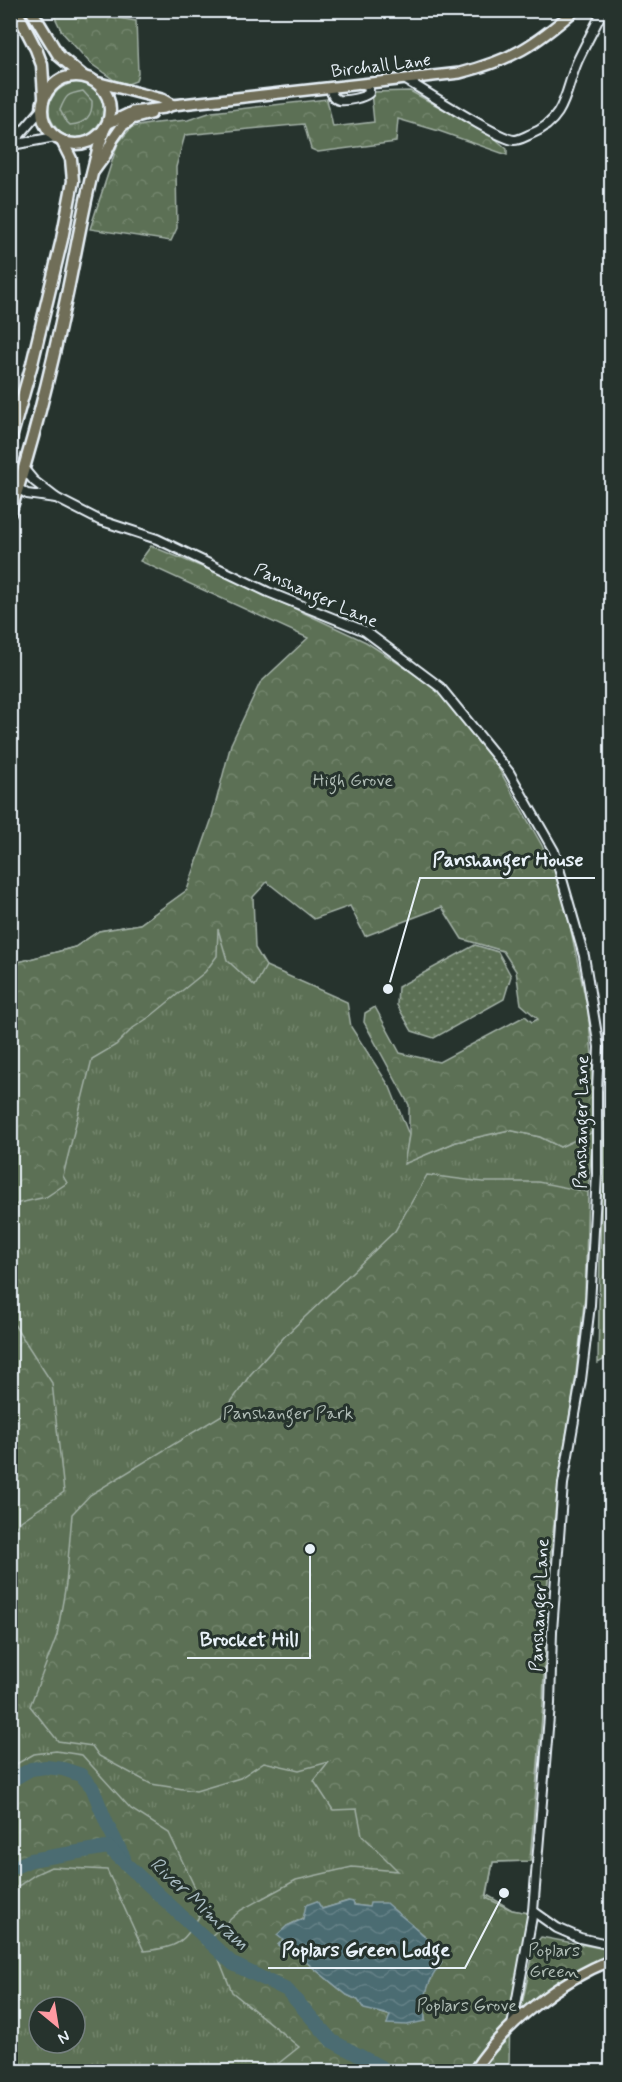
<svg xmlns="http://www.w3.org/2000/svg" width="622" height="2082" viewBox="0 0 622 2082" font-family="Mynerve,sans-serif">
	<defs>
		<pattern id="grass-tufts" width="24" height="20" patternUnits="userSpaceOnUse" patternTransform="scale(1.5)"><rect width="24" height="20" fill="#5c7054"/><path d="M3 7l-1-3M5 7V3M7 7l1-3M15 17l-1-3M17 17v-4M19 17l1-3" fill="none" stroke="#73856d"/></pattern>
		<pattern id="forest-crowns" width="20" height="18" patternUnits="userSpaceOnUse" patternTransform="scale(1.5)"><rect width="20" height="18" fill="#5c7054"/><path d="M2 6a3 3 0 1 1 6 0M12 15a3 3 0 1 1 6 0" fill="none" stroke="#73856d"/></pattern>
		<pattern id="garden-dots" width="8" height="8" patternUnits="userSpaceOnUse" patternTransform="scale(1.5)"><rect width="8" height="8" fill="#5c7054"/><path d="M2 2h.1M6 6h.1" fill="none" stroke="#73856d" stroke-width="1.8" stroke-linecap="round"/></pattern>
		<pattern id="water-waves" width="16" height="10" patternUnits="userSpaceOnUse" patternTransform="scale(1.5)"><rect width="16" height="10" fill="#4b6c72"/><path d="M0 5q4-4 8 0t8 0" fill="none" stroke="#658187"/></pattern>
	</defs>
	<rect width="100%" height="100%" fill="#26332d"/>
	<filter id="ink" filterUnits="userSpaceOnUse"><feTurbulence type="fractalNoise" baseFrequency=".0167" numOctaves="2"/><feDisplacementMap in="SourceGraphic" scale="12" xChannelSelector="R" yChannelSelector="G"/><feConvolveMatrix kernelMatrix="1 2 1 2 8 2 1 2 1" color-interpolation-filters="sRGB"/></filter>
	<g filter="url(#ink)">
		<!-- grass -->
		<g fill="url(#grass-tufts)" stroke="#a2b0a6" stroke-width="1.5" fill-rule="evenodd">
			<path d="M78,82C137,95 82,167 54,125C40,104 57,84 78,82Z"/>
			<path d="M181,895L266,966L347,1002L351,1027L390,1087L409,1135L405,1163L456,1142L509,1130L540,1137L560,1147L593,1132L588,1192L585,1295L575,1382L559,1477L547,1588L543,1704L530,1861L493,1862L487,1895L512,1910L529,1913L470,2071L11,2072V964L75,947L99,931L140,924ZM39,2007H75V2043H39Z"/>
		</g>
		<!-- forest -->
		<g fill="url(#forest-crowns)" stroke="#a2b0a6" stroke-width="1.5" fill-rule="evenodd">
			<path d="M52,11H96L106,16L136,21L138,73L136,81L128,84L114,80L90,63L62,32Z"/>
			<path d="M83,91L92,101C93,116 85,124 70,125L66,121L60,110C66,95 67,94 83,91Z"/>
			<path d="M410,91L491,135L507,149V155L439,131L398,119L396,142L318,152L311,149L304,124L185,135L176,167L177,228L171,241L90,229L118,143L132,127L156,123L188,120L212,112L327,99L333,127L374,122L371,92Z"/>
			<path d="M151,546L229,578L366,642L436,688L471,726L492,757L553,865L567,912L588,1011L592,1055L593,1132L560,1147L540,1137L509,1130L456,1142L404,1164L409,1135V1105L364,1022L365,1013L375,1007L400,1053L439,1062L525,1016L532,1022L538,1019L521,1004L516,971L503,951L462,939L442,907L365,936L350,906L314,919L267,882L253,897L255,948L266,966L255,986L227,960L218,929L217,956L205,972L151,1016L133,1028L116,1045L92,1059L63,1176L67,1183L46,1197L19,1203L11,1208V964L75,947L99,931L140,924L187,890L211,821L231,744L260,683L308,638L140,561Z"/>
			<path d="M603,1091L612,1092V1355L598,1363Z"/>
			<path d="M427,1175L483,1182H538L588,1192L585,1295L575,1382L559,1477L547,1588L543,1704L530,1861L493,1862L486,1898L512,1910L529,1913L510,2011L509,2068L512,2071H269L299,2047L232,1992L210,1937L241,1910L296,1880L352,1867L398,1871L362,1835L357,1809L333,1810L314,1781L329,1762L299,1770L264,1762L240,1778L196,1791L151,1784L99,1756L92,1746L58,1741L30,1706L57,1635L66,1584L72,1514L90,1495L222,1415L250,1375L284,1337L395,1231ZM348,1901L354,1905L369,1907L405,1920L424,1935L433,1973L430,1982L427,1986L424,2006L425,2021L387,2024L391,2016L364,2008L358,2000L347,1995L290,1949L278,1945L283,1940L287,1926L322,1909Z"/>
			<path d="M10,1318L52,1383L64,1492L21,1521L11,1532Z"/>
			<path d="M56,1751L82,1755L131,1809L169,1833L197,1892L201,1913C183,1944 179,1947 144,1951L107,1870L51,1867L36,1874L11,1891V1767L34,1754Z"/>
			<path d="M541,1937L611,1950V1953L582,1969L521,2009L535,1944Z"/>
		</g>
		<!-- garden -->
		<path fill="url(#garden-dots)" stroke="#a2b0a6" stroke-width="1.5" d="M475,945L498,952L511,976L504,999L434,1038L412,1031L397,1005L398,987Z"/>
		<!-- water -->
		<path fill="url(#water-waves)" stroke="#8aa1a8" stroke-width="1.5" d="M317,1901L322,1909L349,1901L353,1902L354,1905L369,1907L370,1903H386C406,1921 433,1937 442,1963C427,1980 423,1998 425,2021L407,2025L387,2024L390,2015L364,2009L358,2000L347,1995L290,1949L284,1950L278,1945L283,1940L277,1935L287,1926L303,1919L306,1905Z"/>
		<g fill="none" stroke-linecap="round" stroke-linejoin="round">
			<!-- stream -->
			<g stroke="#8aa1a8" stroke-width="2">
				<path d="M465,10L555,12"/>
				<path d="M608,17L612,20"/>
			</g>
			<!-- river -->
			<g stroke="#4b6c72" stroke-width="14">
				<path d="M10,1781L31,1769L46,1767L63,1769L81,1775L92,1787L107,1824L124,1858"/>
				<path d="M10,1869L31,1860L108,1847L233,1964L287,1990L332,2041L390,2072"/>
			</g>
			<defs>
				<g id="minor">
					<path d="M406,80C425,91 498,139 514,140C520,140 526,136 531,134C567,120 565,89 578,60C586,43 595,27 603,10"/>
					<path d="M330,88C331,93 333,99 339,100C347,101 363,98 369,93L368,84"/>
					<path d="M11,145L41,110"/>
					<path d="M12,145L55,137"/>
					<path d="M24,469L34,481L56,498L99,520L157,539L268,592L365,631L440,687L509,772L554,851L584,956L599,1047L597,1091V1174L590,1305L581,1380L563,1484L552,1631L550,1704L533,1911L512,2026"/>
					<path d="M10,483L27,494L56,498"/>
					<path d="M533,1911L557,1928L580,1938L612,1945"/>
				</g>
				<g id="major">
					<path d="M96,82L162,99L173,105"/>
					<path d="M107,124L132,112L164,108L173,105L460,73C512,60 535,45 575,10"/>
					<path d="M94,171L105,156L113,139L122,126L132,119L151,114"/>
					<path d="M473,2072C503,2025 560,1980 612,1960"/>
				</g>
				<g id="highway">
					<path d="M16,10L36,49L42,65L44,96"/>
					<path d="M31,10L59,56L83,76"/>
					<circle cx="76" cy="110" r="34"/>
					<path d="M10,442L32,364L62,239L73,181L71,159L62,141"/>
					<path d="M10,513C33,443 51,371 66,299C78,242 87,185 104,129"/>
				</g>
			</defs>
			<!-- minor casing -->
			<use href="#minor" stroke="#e8f1f8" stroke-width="12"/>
			<!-- major casing -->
			<use href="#major" stroke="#e8f1f8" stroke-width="14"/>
			<!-- highway casing -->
			<use href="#highway" stroke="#e8f1f8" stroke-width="15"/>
			<!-- minor -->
			<use href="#minor" stroke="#26332d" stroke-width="8"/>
			<!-- major -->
			<use href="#major" stroke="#706e59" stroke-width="9"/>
			<!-- highway -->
			<use href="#highway" stroke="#706e59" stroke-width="10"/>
		</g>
	</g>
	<g text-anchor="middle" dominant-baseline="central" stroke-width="6" stroke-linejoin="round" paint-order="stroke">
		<!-- street labels -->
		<g font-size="18" fill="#e8f1f8" stroke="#26332d">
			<text transform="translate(381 66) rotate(-7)">Birchall Lane</text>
			<text transform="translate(316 596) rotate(24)">Panshanger Lane</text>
			<text transform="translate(582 1122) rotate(-89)">Panshanger Lane</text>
			<text transform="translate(540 1605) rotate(-87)">Panshanger Lane</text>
		</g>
		<!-- park labels -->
		<g font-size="18" fill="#b0bdb6" stroke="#26332d">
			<text x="353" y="781">High Grove</text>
			<text x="288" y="1414">Panshanger Park</text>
			<text x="554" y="1951">Poplars<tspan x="554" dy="21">Green</tspan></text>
			<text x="467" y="2006">Poplars Grove</text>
		</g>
		<!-- water labels -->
		<g font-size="20" font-style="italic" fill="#a9bcc2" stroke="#26332d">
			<text transform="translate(199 1904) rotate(43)">River Mimram</text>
		</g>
	</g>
	<!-- callouts -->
	<path fill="none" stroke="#e8f1f8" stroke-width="2" d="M388 989L420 878H595M310 1549L310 1658H187M504 1893L465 1968H268"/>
	<g fill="#e8f1f8" stroke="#26332d" stroke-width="2">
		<circle cx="388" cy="989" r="6"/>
		<circle cx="310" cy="1549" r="6"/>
		<circle cx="504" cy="1893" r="6"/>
	</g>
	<g font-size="20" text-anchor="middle" font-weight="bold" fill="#e8f1f8" stroke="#26332d" stroke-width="6" stroke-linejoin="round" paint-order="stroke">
		<text x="508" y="866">Panshanger House</text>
		<text x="249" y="1646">Brocket Hill</text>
		<text x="366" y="1956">Poplars Green Lodge</text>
	</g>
	<!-- margin -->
	<rect width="622" height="2082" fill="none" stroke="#26332d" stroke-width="36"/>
	<rect x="18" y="18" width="586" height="2046" fill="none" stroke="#e8f1f8" stroke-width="2" filter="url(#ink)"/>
	<!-- north arrow -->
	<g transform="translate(57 2025) rotate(150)"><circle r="28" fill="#26332d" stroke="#747f7e" stroke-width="1.5"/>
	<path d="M0-4.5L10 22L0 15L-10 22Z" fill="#ff9aa2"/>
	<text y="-9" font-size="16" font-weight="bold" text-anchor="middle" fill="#e8f1f8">N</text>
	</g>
</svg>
